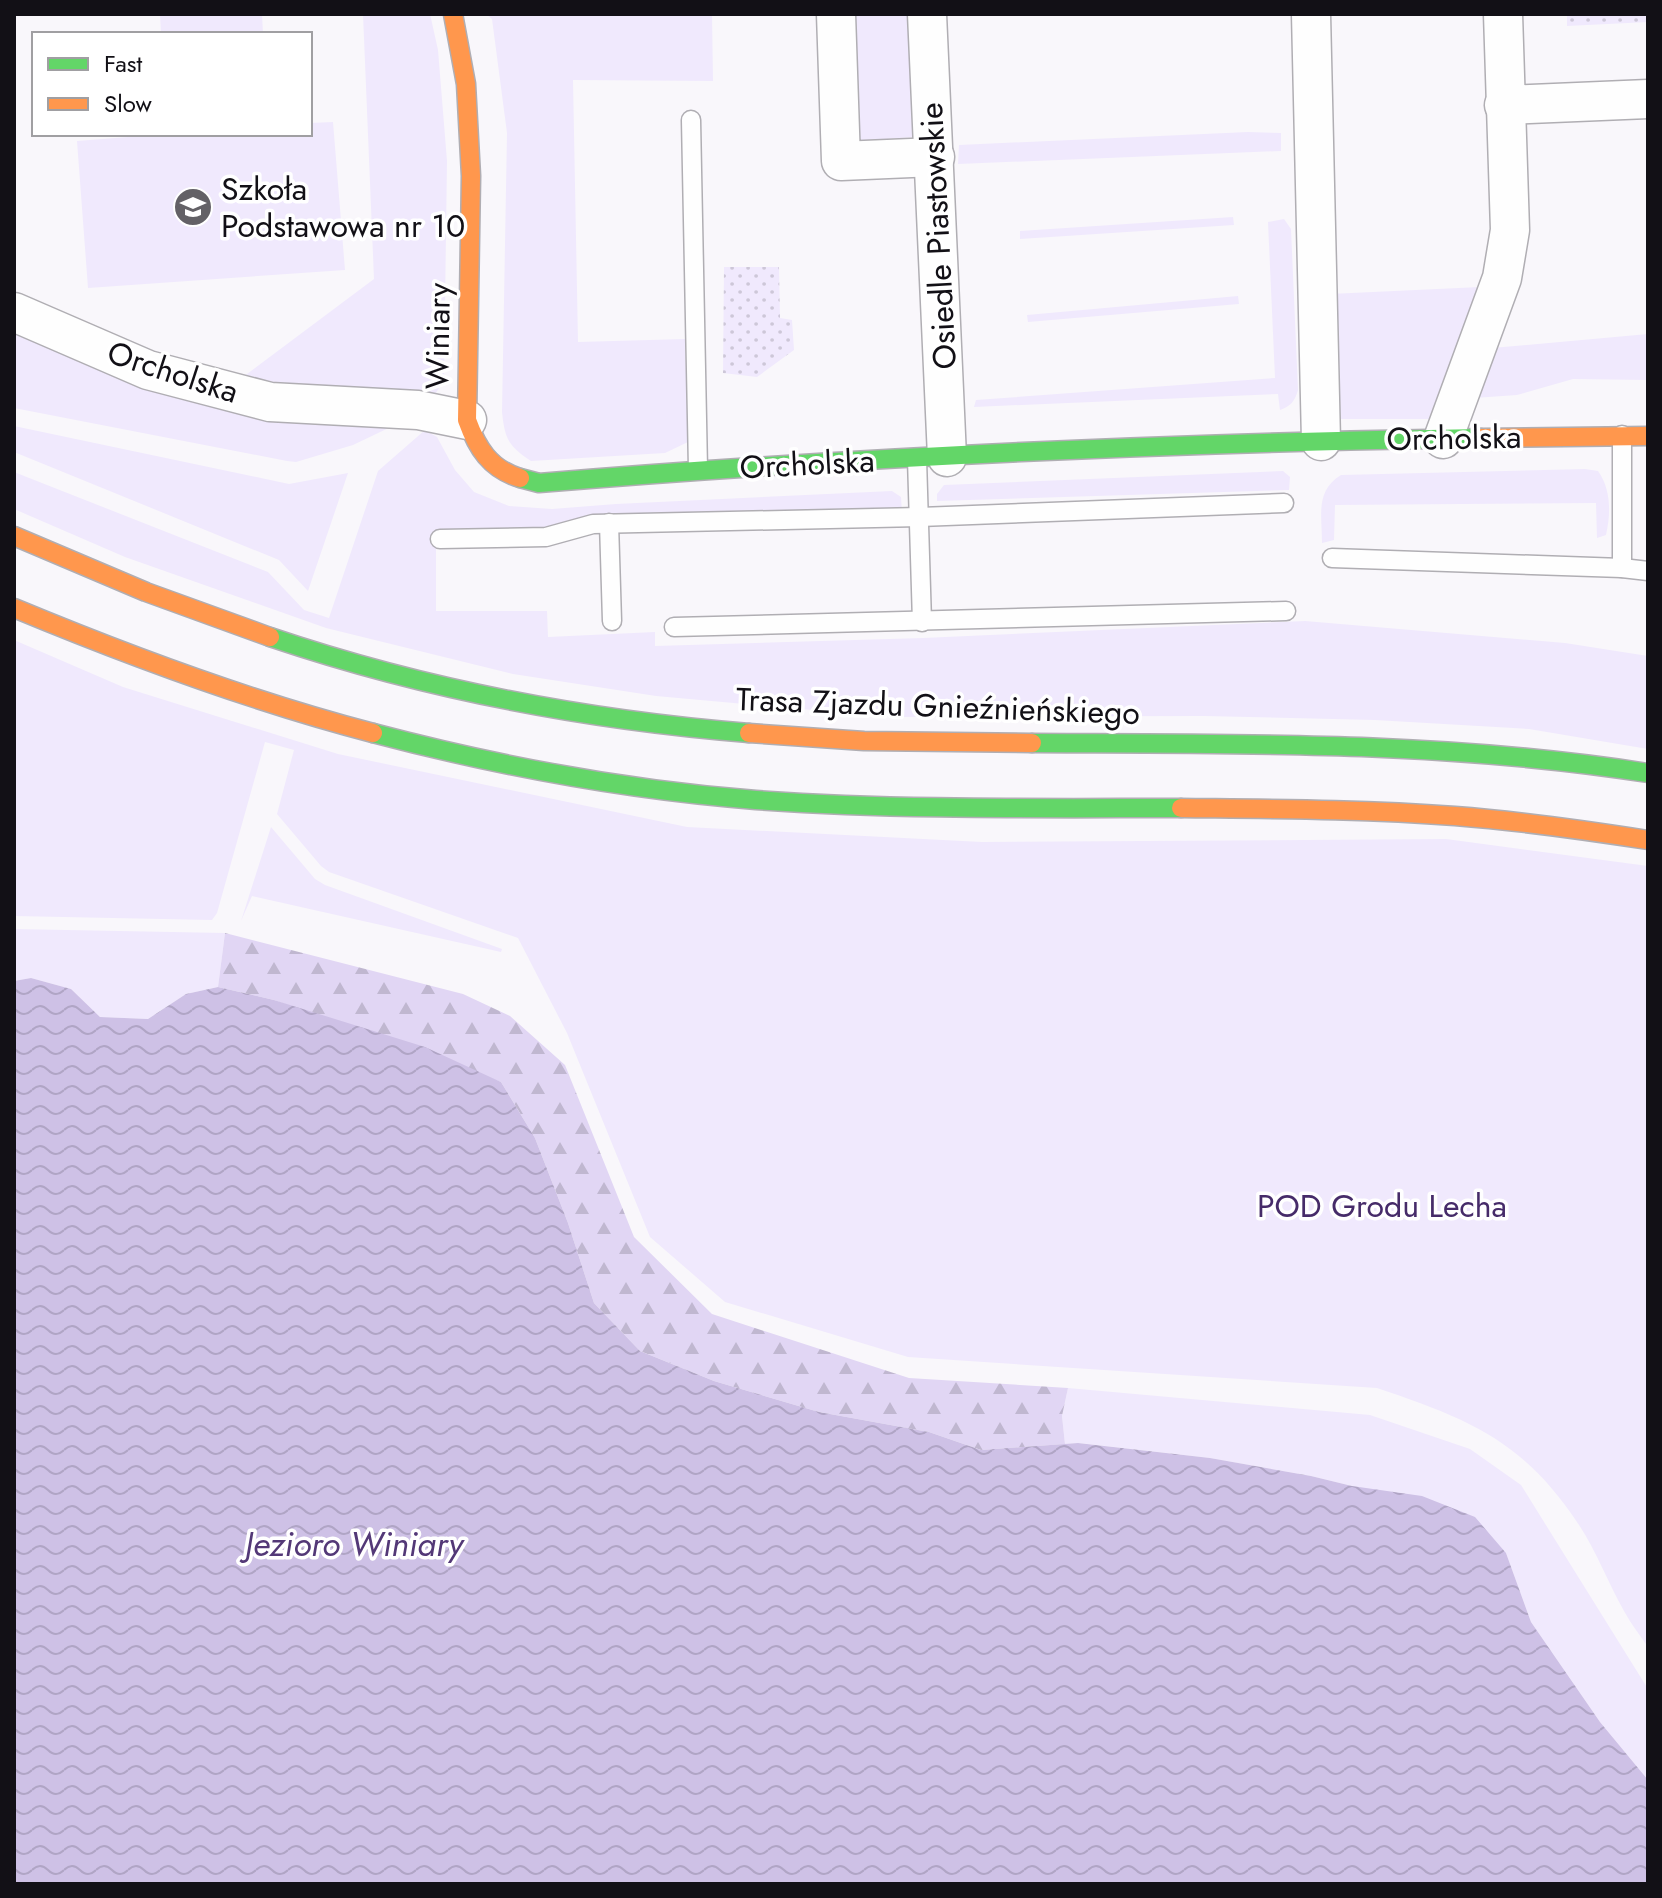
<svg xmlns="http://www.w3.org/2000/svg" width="1662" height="1898" viewBox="0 0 1662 1898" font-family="Jost,sans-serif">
	<defs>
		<pattern id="forest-firs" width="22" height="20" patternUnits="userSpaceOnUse" patternTransform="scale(2)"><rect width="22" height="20" fill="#e1d6f4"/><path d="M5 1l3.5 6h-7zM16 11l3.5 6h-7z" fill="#c0b7d0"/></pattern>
		<pattern id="park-dots" width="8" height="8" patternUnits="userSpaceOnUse" patternTransform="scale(2)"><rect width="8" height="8" fill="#f0e9fd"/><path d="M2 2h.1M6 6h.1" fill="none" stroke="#cdc7d8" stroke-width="1.8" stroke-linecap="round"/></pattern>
		<pattern id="water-waves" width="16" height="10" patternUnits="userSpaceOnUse" patternTransform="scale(2)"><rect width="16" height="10" fill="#cec1e6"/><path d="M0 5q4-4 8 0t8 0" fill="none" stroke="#b0a5c5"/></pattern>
	</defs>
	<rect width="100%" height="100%" fill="#f9f7fb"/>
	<!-- green -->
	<g fill="#f0e9fd">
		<path d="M160,14H262L263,34H161Z"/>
		<path d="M363,14H430L438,50L447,161L444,379L436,393L409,399L239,380L374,279Z"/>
		<path d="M486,14H712L713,81L573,80L578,342L685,339L688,442L665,453L531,461C508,446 505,439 502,412L507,133L492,19Z"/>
		<path d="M850,14H908L914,137L856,141Z"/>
		<path d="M333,122L345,270L88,288L77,141L166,134H310V123Z"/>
		<path d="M1248,132L1281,133V151L958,164L959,145Z"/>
		<path d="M1233,217L1234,225L1020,239V231Z"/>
		<path d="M1284,219L1291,229L1298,390C1295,401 1291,406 1280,410L1278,394L974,407L976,400L1275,378L1268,222Z"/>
		<path d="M1480,287L1430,419H1333L1330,294Z"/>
		<path d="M1238,296L1239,304L1028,322L1027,315Z"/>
		<path d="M14,325L397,424L353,445L296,462L287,461L14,408Z"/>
		<path d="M1648,334V380L1573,379L1517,395L1474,398L1492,348Z"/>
		<path d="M14,426L289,484L348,473L308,591L279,560L14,452Z"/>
		<path d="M425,430L437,437L455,470L474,492L509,506L552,509L616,504L892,491L901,497L902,512L544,532L436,535V611H547L548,637L655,632V646L923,638L1305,621L1565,643L1648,656V749L1529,729L1375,720L1204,716L890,717L656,696L513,674L326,628L125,557L14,509V472L268,572L304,610L329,618L378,471Z"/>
		<path d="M1585,469L1598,471C1611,489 1611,513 1606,535L1597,538L1596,503L1335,505L1334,540L1322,543C1322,515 1315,491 1341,475Z"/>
		<path d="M1283,471L1290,477L1289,490L937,501V494L944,485Z"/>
		<path d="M14,640L123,687L338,754L687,827L982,842L1446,839L1648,866V1647C1640,1635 1631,1624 1624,1611C1608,1583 1597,1552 1579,1525C1524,1441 1469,1419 1377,1388L908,1357L725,1302L650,1237L567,1033L518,938L329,872L321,866L277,814L294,750L265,742L217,913L212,920L14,916Z"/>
		<path d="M271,827L315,879L325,885L502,949L501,952L252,896L241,921Z"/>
		<path d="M14,929L225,933L218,987L186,994L148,1019L100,1017L71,989L31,978L14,981Z"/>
		<path d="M1068,1388L1370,1415L1470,1449L1521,1485L1648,1689V1780L1600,1722L1531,1622L1506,1553L1352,1486L1311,1476L1210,1458L1079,1443L1065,1444L1062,1416Z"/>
	</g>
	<!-- forest -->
	<path fill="url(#forest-firs)" d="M225,933L463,994L510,1016L565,1065L634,1237L712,1314L909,1378L1068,1388L1062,1416L1065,1444L981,1450L929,1432L819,1412L714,1381L640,1351L594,1303L568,1223L535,1138L501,1082L274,1000L218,987Z"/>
	<!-- park -->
	<g fill="url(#park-dots)">
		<path d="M1567,14H1648V22L1567,26Z"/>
		<path d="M724,267H779L780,318L792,320L794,350L757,377L723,373Z"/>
	</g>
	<!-- water -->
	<path fill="url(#water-waves)" d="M31,978L71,989L100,1017L148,1019L186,994L218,987L274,1000L425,1047L501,1082L535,1138L568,1223L594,1303L640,1351L714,1381L819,1412L929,1432L981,1450L1078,1443L1210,1458L1311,1476L1352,1486L1422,1496L1475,1517L1506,1553L1531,1622L1600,1722L1648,1780V1884H14V981Z"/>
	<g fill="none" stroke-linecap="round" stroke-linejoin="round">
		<defs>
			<g id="lane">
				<path d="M691,120L698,469"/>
				<path d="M917,459L922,622"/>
				<path d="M609,523L612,621"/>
				<path d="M440,539L546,537L593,524L920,517L1284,503"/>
				<path d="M1332,558L1622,568L1648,571"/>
				<path d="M1622,568V435"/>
				<path d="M674,627L1286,611"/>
			</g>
			<g id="street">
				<path d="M836,14L841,161L935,157"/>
				<path d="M927,14L947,457"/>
				<path d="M1311,14L1321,441"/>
				<path d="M1504,105L1648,99"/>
				<path d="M14,312L148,370L270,402L418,410L467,420"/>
				<path d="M1443,439L1502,278L1510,230L1503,14"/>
			</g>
			<g id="fast">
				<path d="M520,478L539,483C852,457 1167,443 1481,438"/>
				<path d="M270,637C424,689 587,720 749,733"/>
				<path d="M373,733C498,766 627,790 756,800C897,810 1039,808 1181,808"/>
				<path d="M1032,743C1239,744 1444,741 1648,773"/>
			</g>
			<g id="slow">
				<path d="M453,14L466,84L471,176L467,420C477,448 490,469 520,478"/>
				<path d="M1481,438L1648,436"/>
				<path d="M14,536L146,592L270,637"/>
				<path d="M14,608C132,657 250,701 373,733"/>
				<path d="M749,733L864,741L1032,743"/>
				<path d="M1181,808C1272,809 1364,809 1455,816C1520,821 1584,830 1648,840"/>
			</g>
		</defs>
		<!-- lane casing -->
		<use href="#lane" stroke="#b0aeb3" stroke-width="21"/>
		<!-- street casing -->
		<use href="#street" stroke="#b0aeb3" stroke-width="41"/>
		<!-- fast casing -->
		<use href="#fast" stroke="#b0aeb3" stroke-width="21"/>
		<!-- slow casing -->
		<use href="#slow" stroke="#b0aeb3" stroke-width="21"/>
		<!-- lane -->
		<use href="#lane" stroke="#fefefe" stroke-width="18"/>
		<!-- street -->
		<use href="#street" stroke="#fefefe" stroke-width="38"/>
		<!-- fast -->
		<use href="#fast" stroke="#63d668" stroke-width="18"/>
		<!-- slow -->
		<use href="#slow" stroke="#ff974d" stroke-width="18"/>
	</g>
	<!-- icons -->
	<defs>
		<symbol id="school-disc" viewBox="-11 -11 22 22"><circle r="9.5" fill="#636166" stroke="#fff"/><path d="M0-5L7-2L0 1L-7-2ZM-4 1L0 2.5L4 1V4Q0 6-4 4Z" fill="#fff"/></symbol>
	</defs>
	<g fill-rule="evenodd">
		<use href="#school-disc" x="171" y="185" width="44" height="44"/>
	</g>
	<g text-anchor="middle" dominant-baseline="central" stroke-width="7" stroke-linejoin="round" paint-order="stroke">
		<!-- poi labels -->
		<g font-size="32" fill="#121016" stroke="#fff" text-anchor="start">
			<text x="221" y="189">Szkoła<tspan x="221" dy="37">Podstawowa nr 10</tspan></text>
		</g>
		<!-- street labels -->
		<g font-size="32" fill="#121016" stroke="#fff">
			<text transform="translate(938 236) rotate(-93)">Osiedle Piastowskie</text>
			<text transform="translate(438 336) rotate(-89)">Winiary</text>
			<text transform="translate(173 372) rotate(18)">Orcholska</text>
			<text transform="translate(1454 438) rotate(-1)">Orcholska</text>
			<text transform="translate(807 464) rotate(-3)">Orcholska</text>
			<text transform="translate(938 706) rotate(2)">Trasa Zjazdu Gnieźnieńskiego</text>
		</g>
		<!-- park labels -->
		<g font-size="32" fill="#462b69" stroke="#fff">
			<text x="1382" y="1206">POD Grodu Lecha</text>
		</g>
		<!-- water labels -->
		<g font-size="34" font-style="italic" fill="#533877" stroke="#fff">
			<text x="354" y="1544">Jezioro Winiary</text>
		</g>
	</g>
	<!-- border -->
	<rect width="1662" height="1898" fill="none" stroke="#121016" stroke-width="32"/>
	<!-- legend -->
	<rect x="32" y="32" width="280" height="104" fill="#ffffff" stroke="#a09fa2" stroke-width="2"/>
	<rect x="48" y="58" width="40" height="12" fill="#63d668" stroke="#a09fa2" stroke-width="2"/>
	<text x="104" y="72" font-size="24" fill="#121016">Fast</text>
	<rect x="48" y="98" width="40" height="12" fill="#ff974d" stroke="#a09fa2" stroke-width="2"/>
	<text x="104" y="112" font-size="24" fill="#121016">Slow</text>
</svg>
